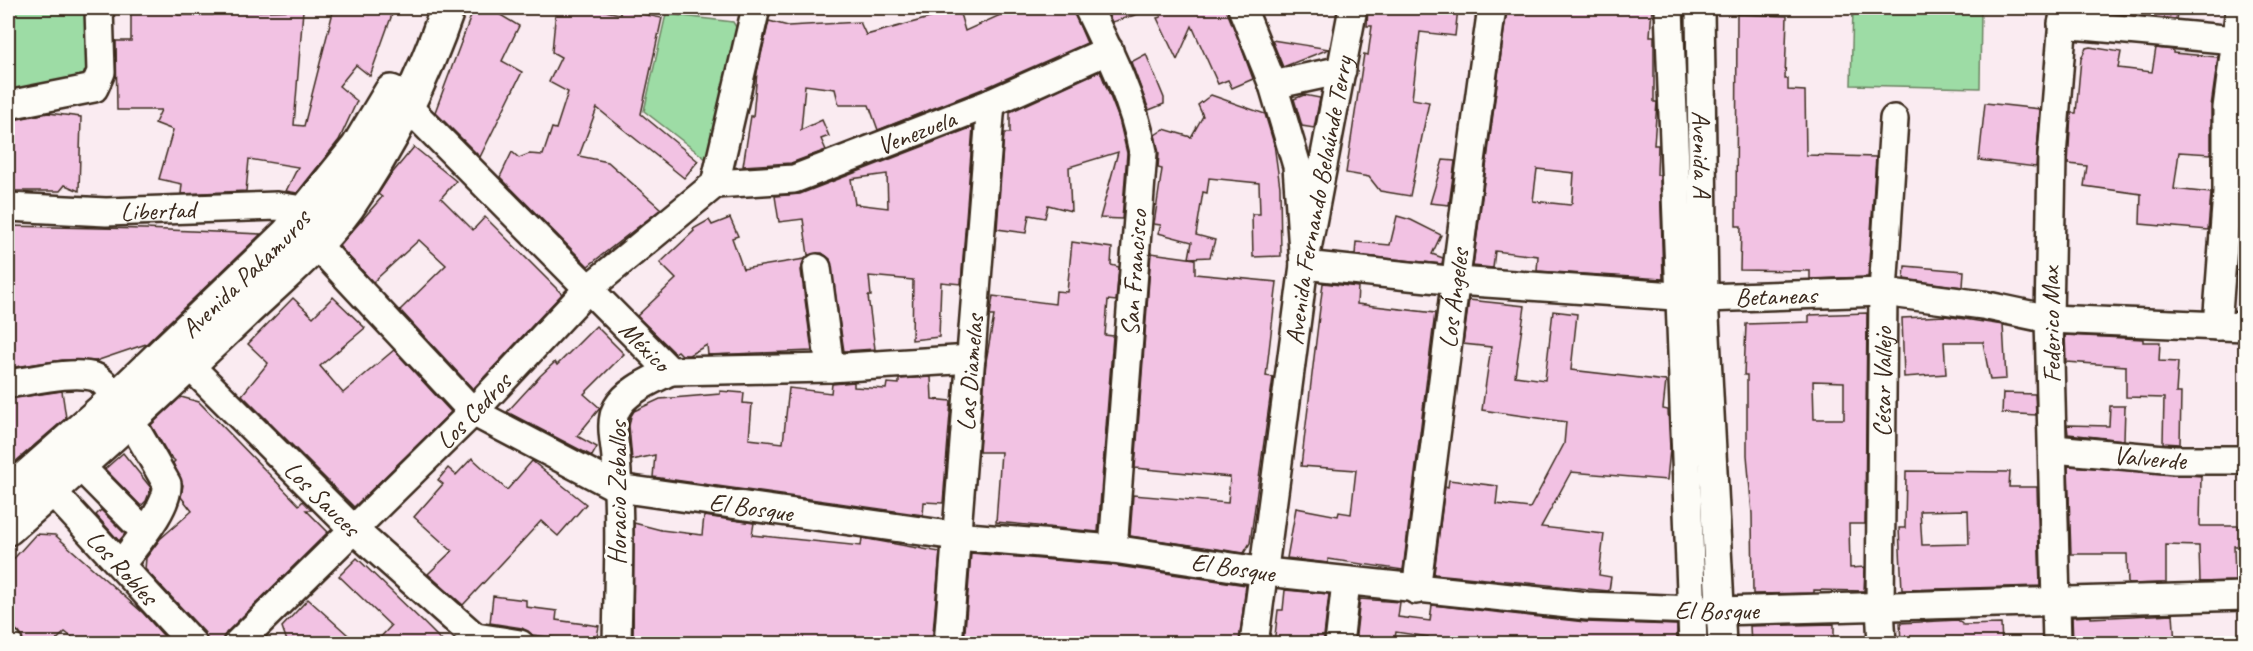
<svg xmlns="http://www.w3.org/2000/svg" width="2253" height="651" viewBox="0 0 2253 651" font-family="Caveat,sans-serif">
	<rect width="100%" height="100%" fill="#faebf1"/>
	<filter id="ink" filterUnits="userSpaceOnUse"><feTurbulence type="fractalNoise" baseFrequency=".0167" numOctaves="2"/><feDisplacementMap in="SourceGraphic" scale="12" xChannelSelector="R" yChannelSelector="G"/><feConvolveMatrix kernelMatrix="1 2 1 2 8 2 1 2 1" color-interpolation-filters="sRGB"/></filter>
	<g filter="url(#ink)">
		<!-- green -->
		<g fill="#9ddca5" stroke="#6c8362" stroke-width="1.5">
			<path d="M8,8H88L89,79L8,96Z"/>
			<path d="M1853,8H1981L1980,88L1851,85Z"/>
			<path d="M666,14L733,22L738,30L711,163L644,111Z"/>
		</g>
		<!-- building -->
		<g fill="#f2c2e3" stroke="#3b2a1e" stroke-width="1.5" fill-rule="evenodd">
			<path d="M334,8L394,9L370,76L356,65L339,86L357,101L339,140L297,193L286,191L298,167L249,159L246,191L181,194L182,184L159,179L173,130L155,123L161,110H117L116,41H131V11L178,10V15H213V13L303,10L294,125L304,126Z"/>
			<path d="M474,8H489L519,26L502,61L522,72L480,157L435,112Z"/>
			<path d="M1005,8H1072L1087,43L985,88L878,130L869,105H839L835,89L805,85L801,130L822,120L829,136L821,139L826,150L791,163L743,166L751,116L753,117L757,72L769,21L788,26L860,22L866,35L959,10L965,31L1007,12Z"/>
			<path d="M1105,8H1147L1148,11L1112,22Z"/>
			<path d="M1157,8H1227L1253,79L1232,88L1228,80L1218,84L1192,26L1177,60L1157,18L1161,17Z"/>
			<path d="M1368,8H1458L1455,36L1420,32L1412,99L1429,102L1410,196L1380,191L1369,177L1346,173L1364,54L1368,55L1372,26H1367Z"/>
			<path d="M1507,8H1652L1650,36H1654V102H1657L1654,145H1658L1657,175H1660L1663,279L1537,271L1538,256L1495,251L1493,268L1473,266ZM1537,169L1574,173L1572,203L1570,205L1533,201Z"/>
			<path d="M2099,8H2178L2176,19L2099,12Z"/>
			<path d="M556,9L600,10L620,14L621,10L662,18L641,114L698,161L684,178L597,108L579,156L608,162L661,209L588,266L500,177L512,152L519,158L529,154L543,155L552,128L556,129L568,92L549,82L561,57L552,52Z"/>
			<path d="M1737,14L1787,16L1785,79H1788V90L1805,91L1806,155L1876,157L1868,277L1810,279V271L1740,270L1741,226H1736Z"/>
			<path d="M1272,40L1329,49L1283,67Z"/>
			<path d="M2090,47L2121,52L2118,68L2152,72L2156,48L2173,50V53L2218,57L2211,106V154L2179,152L2174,189L2211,193L2208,230L2140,224L2141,194L2084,186L2087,166L2068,164L2071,113H2076L2081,59L2086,48Z"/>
			<path d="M1146,54L1164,98V104L1149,110L1131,62Z"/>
			<path d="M1100,71L1119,119L1127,153L1122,219L1100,218L1118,152L1069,167L1071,211L1048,205L1045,218L1029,215L1026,233L997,229L1004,133H1010V112Z"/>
			<path d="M1211,95L1265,114L1274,144L1280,187L1281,256L1253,257L1252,214H1260L1259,183L1209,178L1207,193L1203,192L1196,235L1215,240L1210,257L1189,258L1192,242L1158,233L1161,225L1154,224L1162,169L1158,168L1159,153L1155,135L1164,129L1191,137L1203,116L1198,105Z"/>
			<path d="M1304,95L1320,98L1314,128L1302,126L1294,99Z"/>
			<path d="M1985,103L2040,109L2036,167L1979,160Z"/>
			<path d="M48,113L81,117L79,191L65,185L60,191H8V121Z"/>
			<path d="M973,127L961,284L941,282L939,337L912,340L913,280L869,276L871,296H868L875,349L844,351L830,259L822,253L808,255L803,219L779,222L775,196L800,194ZM887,174L888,208L855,204L851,179Z"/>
			<path d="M414,147L456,181L441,198L473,230L485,217L562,294L473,389L400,310L446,265L419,240L373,282L339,246L382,197L378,194L389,177Z"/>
			<path d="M1443,160L1455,161L1449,205L1430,203Z"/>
			<path d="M1397,216L1411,220L1441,235L1432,254L1443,258L1442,264L1355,255L1356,242L1390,245Z"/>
			<path d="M730,218L738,236L732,238L743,269L805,259L801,270L812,351L708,355L707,345L689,355H682L678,351L675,353L637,316L676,279L660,263L694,231L693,229L709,220L712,225Z"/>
			<path d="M8,226L145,229L261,234L146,344L96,361L63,360L8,368Z"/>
			<path d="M1072,242L1112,248L1111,265L1119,267L1116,301L1108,300L1105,335L1113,336L1098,532L996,522L1001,452H979L986,361L994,316H990L993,296L1055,304L1056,291L1067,292Z"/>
			<path d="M1151,253L1195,259V274L1277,282L1266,376L1273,377L1250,543L1244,553L1130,536L1133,495L1228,503L1230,477L1135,468Z"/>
			<path d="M1905,266L1964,271L1963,287L1904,279Z"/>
			<path d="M1323,283L1358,287L1357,304L1435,313L1403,570L1328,559V563L1287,558L1296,508L1338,516L1339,512L1351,514L1356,470L1301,466Z"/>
			<path d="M333,297L365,328L320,366L343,393L394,350L451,412L354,507L242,395L268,363L248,344L293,298L313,317Z"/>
			<path d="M1469,300L1525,306L1515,376L1545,380L1553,311L1577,314L1571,370L1666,381L1663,409L1668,410L1670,449L1667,480L1571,472L1541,527L1604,534L1599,575L1611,577L1609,591L1434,574L1445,486L1448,487L1449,480L1498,486L1496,504L1530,508L1564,444L1566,422L1482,410L1491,347L1463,344Z"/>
			<path d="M1867,313L1865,524H1849L1850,568L1865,567L1864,591L1814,590V593L1753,594L1752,514L1747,455V375H1744L1746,324L1809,322V315ZM1813,381L1844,382V419H1814Z"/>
			<path d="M1945,316L2003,325L2006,379L1990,380L1983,342H1944L1946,374L1904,377L1902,318Z"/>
			<path d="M596,326L624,354L584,394L600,408L577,436L597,447L592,456L507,412L540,376L555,362L557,365Z"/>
			<path d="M2065,335L2143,339V342H2160L2159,361L2178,362L2176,393H2181L2180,444L2163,443L2164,398L2126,397V366L2066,362Z"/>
			<path d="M931,377L932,399L951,401L943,503L924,502L923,515L653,477L655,455L632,460L629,426L631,416L634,411L660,399L720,394V391L744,393L743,403L752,404L749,439L783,443L789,388L831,393L832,384L854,382V387L886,389L887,383L899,384V379Z"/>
			<path d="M62,391L66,418L8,468V399Z"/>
			<path d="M2003,393L2035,394L2036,415L2002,413Z"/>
			<path d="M181,397L199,402L299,505L303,501L312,510H306L328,532L226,633L222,644H208L205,633L145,569L146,558L160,539L192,511L181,497L183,485L173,463L175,461L168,454L151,425Z"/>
			<path d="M2110,406H2125L2124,440L2068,434L2067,425L2109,426Z"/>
			<path d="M123,453L151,488L146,501L141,506L105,469Z"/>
			<path d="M472,458L507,490L532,461L586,504L558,536L541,521L463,605L428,574L452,551L414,517L443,484L438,480L448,468L456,475Z"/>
			<path d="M2068,466L2201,476L2200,526H2246V546H2234L2235,581L2200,582L2199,546L2166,545V583L2128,584L2127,554H2071Z"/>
			<path d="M1906,471L2010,472L2009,487H2037L2040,586L1902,590L1899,528H1905ZM1968,510L1969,544L1922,545L1920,511Z"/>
			<path d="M101,510L125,534L119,541L96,515Z"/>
			<path d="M704,516L754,523L752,535L861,546L862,538L940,552L932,644H633L634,523L661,530L702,535Z"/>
			<path d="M36,534L55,535L143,613L171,644H80L65,632L52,644H24L16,630L8,627V565Z"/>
			<path d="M971,553L1111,565L1246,585L1239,644H964Z"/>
			<path d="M357,558L424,623L445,644H374L391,626L339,576Z"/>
			<path d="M1285,590L1329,594L1323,644H1274L1278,610H1283Z"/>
			<path d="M493,596L526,600V607L557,611L556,620L599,626L596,643L532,635L522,628L490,623Z"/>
			<path d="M308,599L358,644H288L282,627Z"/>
			<path d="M1360,599L1400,602L1398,617L1430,621L1432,605L1585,622L1677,625V644H1427L1428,637L1396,632L1394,644H1355Z"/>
			<path d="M2173,614L2175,644H2073L2072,617L2091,616V618Z"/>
			<path d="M1958,620L1963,625L2001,624L2002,644H1901L1900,623Z"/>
			<path d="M1834,624V644H1751L1750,626Z"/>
		</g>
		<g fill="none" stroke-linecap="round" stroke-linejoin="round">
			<defs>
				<g id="minor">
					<path d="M1088,8C1110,53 1134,102 1143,152L1113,549"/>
					<path id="s1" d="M1242,8L1273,85L1297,166L1304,265L1457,281L1704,298L1883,292L1983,305L2049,319L2246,327"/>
					<path d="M1669,8L1693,644"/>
					<path id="s2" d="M1700,8L1704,298L1722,644"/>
					<path d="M2062,24L2246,41"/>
					<path d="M1273,85L1342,70"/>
					<path d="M8,105L94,88L101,72L99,8"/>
					<path id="s3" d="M407,106L670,371L830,368L971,359"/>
					<path id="s4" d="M715,184L794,179L991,103L1109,50"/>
					<path d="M715,184L756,8"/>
					<path id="s5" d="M8,207L106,212L277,206L309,211"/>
					<path id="s6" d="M316,244L473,412L618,488L956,536L1113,549L1266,572L1587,606L1720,611L2246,596"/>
					<path d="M817,268L830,368"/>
					<path d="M2217,326L2227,193V108L2240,8"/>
					<path id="s7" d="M170,355L189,365L352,528L483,644"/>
					<path d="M8,384C31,381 73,370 95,377C112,382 155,464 167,484C169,507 136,544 122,563"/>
					<path id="s8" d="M2054,449L2175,460H2246"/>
					<path d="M79,465L145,532"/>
					<path id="s9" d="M51,490L193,644"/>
					<path id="s10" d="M1416,590C1442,396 1464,201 1492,8"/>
					<path d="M476,637L520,644"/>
					<path d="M8,643V644"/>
					<path id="s11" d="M237,644L473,412L588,289L715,184"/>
					<path d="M617,644C618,582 621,520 616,458C615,443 609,422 617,408C627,390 653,380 670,371"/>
					<path id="s12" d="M948,644L991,103"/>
					<path id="s13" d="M1254,644L1304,265L1353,8"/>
					<path d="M1339,644L1346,582"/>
					<path id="s14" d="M1882,644L1880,607L1883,292L1894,119"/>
					<path d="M2057,644L2049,319L2052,156L2064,8"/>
				</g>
				<g id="highway">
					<path id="s15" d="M8,494L117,398L287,235L358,147L391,92"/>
					<path d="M8,528C88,458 166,387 243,313C279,279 319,246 348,206C391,144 424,78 448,8"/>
				</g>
			</defs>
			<!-- minor casing -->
			<use href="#minor" stroke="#3b2a1e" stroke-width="32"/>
			<!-- highway casing -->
			<use href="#highway" stroke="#3b2a1e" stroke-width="38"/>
			<!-- minor -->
			<use href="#minor" stroke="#fdfcf7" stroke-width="27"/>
			<!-- highway -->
			<use href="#highway" stroke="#fdfcf7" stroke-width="33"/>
		</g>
	</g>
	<g text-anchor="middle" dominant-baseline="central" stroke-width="6" stroke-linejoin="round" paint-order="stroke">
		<!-- street labels -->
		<g font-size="26" fill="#3b2a1e" stroke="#fdfcf7">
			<text stroke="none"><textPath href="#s4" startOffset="210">Venezuela</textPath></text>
			<text stroke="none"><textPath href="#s2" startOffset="146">Avenida A</textPath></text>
			<text stroke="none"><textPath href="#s13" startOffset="448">Avenida Fernando Belaúnde Terry</textPath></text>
			<text stroke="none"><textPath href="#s5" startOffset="150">Libertad</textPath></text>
			<text stroke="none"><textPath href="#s15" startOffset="324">Avenida Pakamuros</textPath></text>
			<text transform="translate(1134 273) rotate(-86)">San Francisco</text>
			<text stroke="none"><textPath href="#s1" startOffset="740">Betaneas</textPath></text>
			<text stroke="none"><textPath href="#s10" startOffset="294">Los Ángeles</textPath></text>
			<text transform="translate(2051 325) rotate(-91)">Federico Max</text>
			<text stroke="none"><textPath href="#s3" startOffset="338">México</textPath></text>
			<text stroke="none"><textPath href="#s12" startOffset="272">Las Diamelas</textPath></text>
			<text stroke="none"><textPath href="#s14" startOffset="262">César Vallejo</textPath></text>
			<text stroke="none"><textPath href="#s11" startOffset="332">Los Cedros</textPath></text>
			<text stroke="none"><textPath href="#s8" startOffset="96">Valverde</textPath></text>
			<text transform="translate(617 493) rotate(-90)">Horacio Zeballos</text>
			<text stroke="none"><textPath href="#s7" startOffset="210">Los Sauces</textPath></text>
			<text stroke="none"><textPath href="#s6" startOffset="528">El Bosque</textPath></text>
			<text stroke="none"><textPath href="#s9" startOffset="105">Los Robles</textPath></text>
			<text stroke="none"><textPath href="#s6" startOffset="1014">El Bosque</textPath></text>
			<text stroke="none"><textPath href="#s6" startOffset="1500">El Bosque</textPath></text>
		</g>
	</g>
	<!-- margin -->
	<rect width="2253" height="651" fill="none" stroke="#fdfcf7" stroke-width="30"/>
	<rect x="15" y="15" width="2223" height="621" fill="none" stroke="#3b2a1e" stroke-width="2" filter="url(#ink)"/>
</svg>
